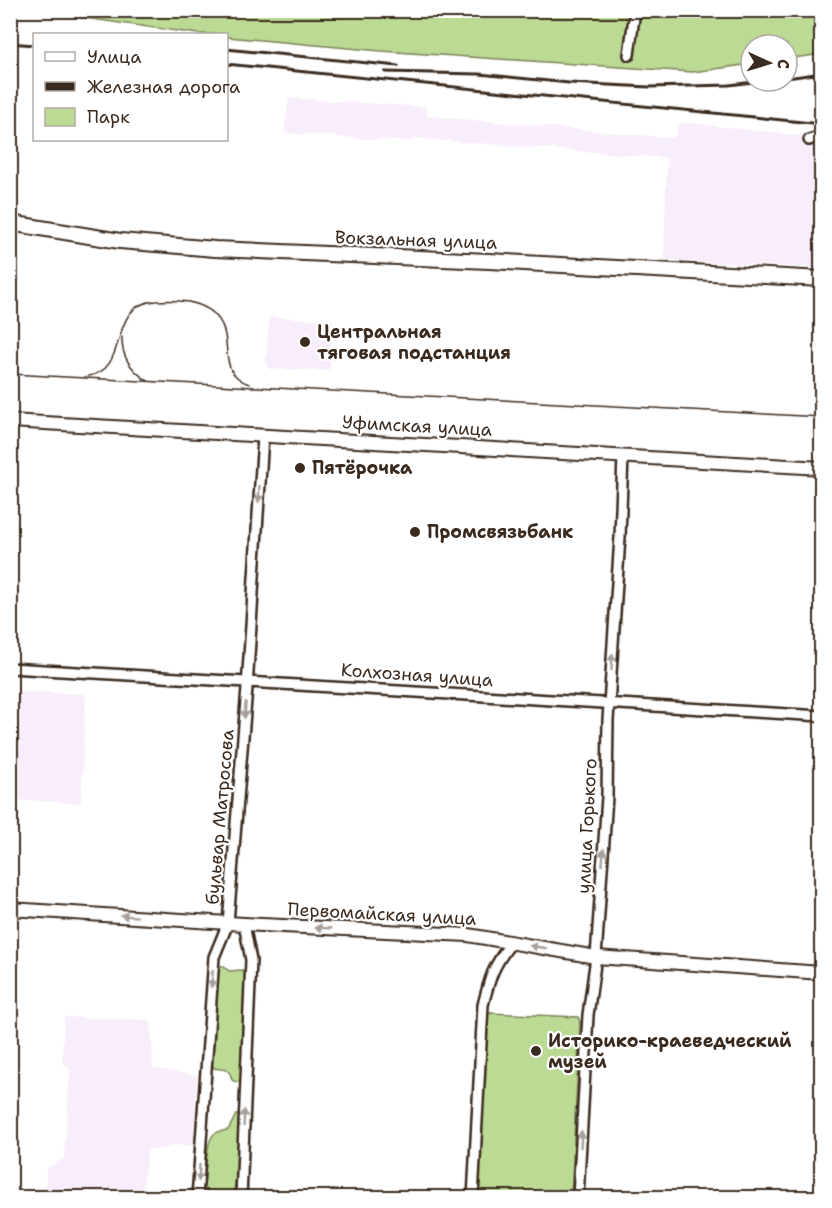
<svg xmlns="http://www.w3.org/2000/svg" width="832" height="1208" viewBox="0 0 832 1208" font-family="'Shantell Sans',sans-serif">
	<rect width="100%" height="100%" fill="#fff"/>
	<filter id="ink" filterUnits="userSpaceOnUse"><feTurbulence type="fractalNoise" baseFrequency=".0167" numOctaves="2"/><feDisplacementMap in="SourceGraphic" scale="12" xChannelSelector="R" yChannelSelector="G"/><feConvolveMatrix kernelMatrix="1 2 1 2 8 2 1 2 1" color-interpolation-filters="sRGB"/></filter>
	<g filter="url(#ink)">
		<!-- built -->
		<g fill="#f8edfa">
			<path d="M289,98L426,107L427,116L674,138L680,122L821,138V268L664,260L667,158L413,138L411,142L284,133Z"/>
			<path d="M269,317L333,320L330,371L270,369L266,364Z"/>
			<path d="M15,691L86,694L81,803L11,800Z"/>
			<path d="M64,1017L151,1020L153,1068L197,1076L193,1146L172,1145L164,1149H148L142,1193L122,1195L121,1198L46,1197V1169L64,1158L70,1070L62,1061Z"/>
		</g>
		<!-- green -->
		<g fill="#bbda93" stroke="#7b8258" stroke-width="1.5">
			<path d="M35,11H821V54L787,59V45H751V64L693,72L381,51L227,37L226,34H198Z"/>
			<path d="M219,966H223L229,971L242,970L246,976L242,1078L240,1082C227,1082 234,1076 228,1071C226,1069 217,1069 214,1068L210,1062C210,1052 213,1043 214,1033C215,1013 210,983 219,966Z"/>
			<path d="M490,1013L578,1017L580,1022L571,1197L477,1198L485,1016Z"/>
			<path d="M241,1114V1145L233,1197L203,1198C205,1185 205,1141 214,1134C217,1131 224,1131 228,1130L236,1115Z"/>
		</g>
		<g fill="none" stroke-linecap="round" stroke-linejoin="round">
			<defs>
				<g id="street">
					<path d="M629,55L635,10"/>
					<path d="M809,140L822,136"/>
					<path d="M10,668L822,716"/>
					<path d="M197,1198L214,957L228,923L247,688L263,436"/>
					<path d="M241,1198L251,960L244,924"/>
					<path d="M473,1198L483,1005C490,977 493,966 511,943"/>
					<path d="M578,1198L588,1015L596,957L607,797L608,720L620,537L623,456"/>
				</g>
				<g id="secondary">
					<path d="M10,421L822,468"/>
					<path d="M10,909L244,924L468,935L596,957L822,973"/>
				</g>
				<path id="primary" d="M10,223L120,241L215,249L489,261L822,279"/>
			</defs>
			<!-- street casing -->
			<use href="#street" stroke="#3b2a1e" stroke-width="14"/>
			<!-- secondary casing -->
			<use href="#secondary" stroke="#3b2a1e" stroke-width="16"/>
			<!-- primary casing -->
			<use href="#primary" stroke="#3b2a1e" stroke-width="18"/>
			<!-- street -->
			<use href="#street" stroke="#fff" stroke-width="9"/>
			<!-- secondary -->
			<use href="#secondary" stroke="#fff" stroke-width="12"/>
			<!-- primary -->
			<use href="#primary" stroke="#fff" stroke-width="14"/>
			<!-- tram -->
			<g stroke="#3b2a1e" stroke-width="1.5">
				<path d="M122,337C121,357 132,371 148,381"/>
				<path d="M10,374L822,417"/>
				<path d="M88,376C132,370 105,303 157,301C181,299 211,301 222,325C232,347 218,373 249,384"/>
			</g>
			<!-- rail -->
			<g stroke="#3b2a1e" stroke-width="3">
				<path d="M10,43L34,45"/>
				<path d="M226,49L398,66"/>
				<path d="M226,64L822,124"/>
				<path d="M385,72L479,74L569,83L649,87L729,85L762,81"/>
				<path d="M787,78L822,73"/>
			</g>
		</g>
		<!-- one-way arrows -->
		<defs><path id="oneway-solid" d="M-6-.8H1V-3.2L6.5 0L1 3.2V.8H-6Z" transform="scale(1.5)"/></defs>
		<g fill="#a79f9a">
			<use href="#oneway-solid" transform="translate(259 494) rotate(94)"/>
			<use href="#oneway-solid" transform="translate(612 662) rotate(-86)"/>
			<use href="#oneway-solid" transform="translate(245 710) rotate(95)"/>
			<use href="#oneway-solid" transform="translate(603 857) rotate(-86)"/>
			<use href="#oneway-solid" transform="translate(129 916) rotate(-176)"/>
			<use href="#oneway-solid" transform="translate(323 928) rotate(-177)"/>
			<use href="#oneway-solid" transform="translate(538 947) rotate(-171)"/>
			<use href="#oneway-solid" transform="translate(212 979) rotate(95)"/>
			<use href="#oneway-solid" transform="translate(244 1118) rotate(-87)"/>
			<use href="#oneway-solid" transform="translate(581 1139) rotate(-87)"/>
			<use href="#oneway-solid" transform="translate(199 1173) rotate(94)"/>
		</g>
	</g>
	<!-- markers -->
	<g fill="#3b2a1e" stroke="#fff" stroke-width="2">
		<circle cx="305" cy="342" r="6"/>
		<circle cx="300" cy="468" r="6"/>
		<circle cx="415" cy="532" r="6"/>
		<circle cx="536" cy="1051" r="6"/>
	</g>
	<g text-anchor="middle" dominant-baseline="central" stroke-width="4.5" stroke-linejoin="round" paint-order="stroke">
		<!-- street labels -->
		<g font-size="18" fill="#3b2a1e" stroke="#fff">
			<text transform="translate(416 240) rotate(2)">Вокзальная улица</text>
			<text transform="translate(417 426) rotate(3)">Уфимская улица</text>
			<text transform="translate(417 675) rotate(4)">Колхозная улица</text>
			<text transform="translate(220 817) rotate(-85)">бульвар Матросова</text>
			<text transform="translate(587 826) rotate(-87)">улица Горького</text>
			<text transform="translate(382 914) rotate(3)">Первомайская улица</text>
		</g>
		<!-- poi labels -->
		<g font-size="18" font-weight="bold" fill="#3b2a1e" stroke="#fff" text-anchor="start">
			<text x="317" y="332">Центральная<tspan x="317" dy="21">тяговая подстанция</tspan></text>
			<text x="312" y="468">Пятёрочка</text>
			<text x="427" y="532">Промсвязьбанк</text>
			<text x="548" y="1041">Историко-краеведческий<tspan x="548" dy="21">музей</tspan></text>
		</g>
	</g>
	<!-- margin -->
	<rect width="832" height="1208" fill="none" stroke="#fff" stroke-width="36"/>
	<rect x="18" y="18" width="796" height="1172" fill="none" stroke="#3b2a1e" stroke-width="2" filter="url(#ink)"/>
	<!-- legend -->
	<rect x="33" y="33" width="195" height="108" fill="#ffffff" stroke="#b1aaa5" stroke-width="1.5"/>
	<rect x="45" y="52" width="30" height="9" fill="#ffffff" stroke="#b1aaa5" stroke-width="1.5"/>
	<text x="87" y="63" font-size="18" fill="#3b2a1e">Улица</text>
	<rect x="45" y="82" width="30" height="9" fill="#3b2a1e" stroke="#b1aaa5" stroke-width="1.5"/>
	<text x="87" y="93" font-size="18" fill="#3b2a1e">Железная дорога</text>
	<rect x="45" y="108" width="30" height="18" fill="#bbda93" stroke="#b1aaa5" stroke-width="1.5"/>
	<text x="87" y="123" font-size="18" fill="#3b2a1e">Парк</text>
	<!-- north arrow -->
	<g transform="translate(769 63) rotate(94)"><circle r="28" fill="#ffffff" stroke="#b1aaa5" stroke-width="1.5"/>
	<path d="M0-4.5L10 22L0 15L-10 22Z" fill="#3b2a1e"/>
	<text y="-9" font-size="16" font-weight="bold" text-anchor="middle" fill="#3b2a1e">С</text>
	</g>
</svg>
